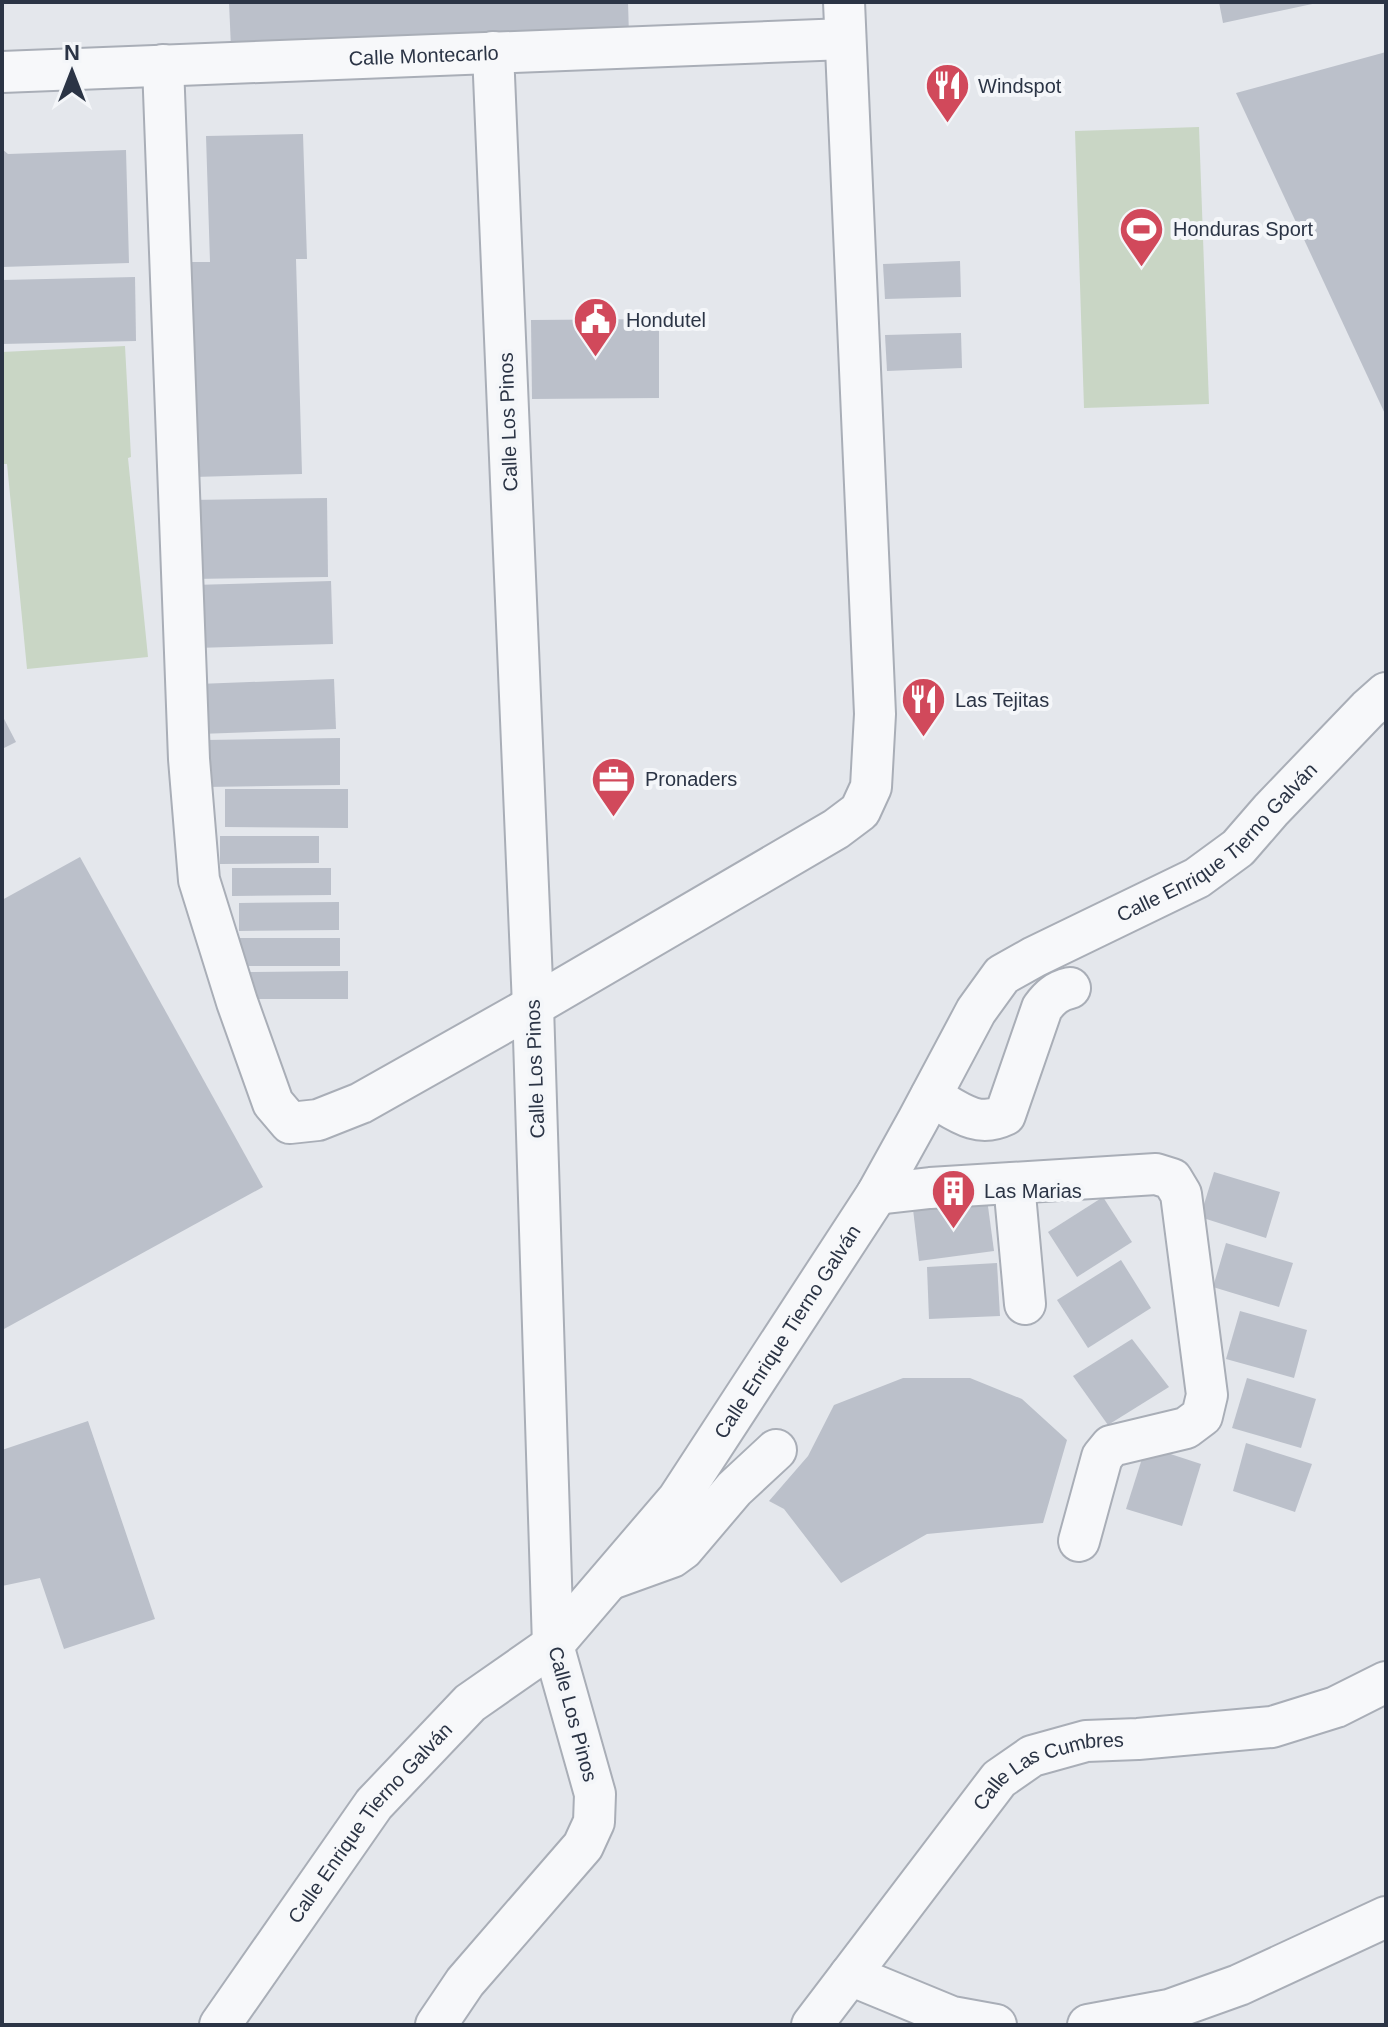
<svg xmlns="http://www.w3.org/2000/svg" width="1388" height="2027" viewBox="0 0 1388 2027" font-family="Arial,sans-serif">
	<rect width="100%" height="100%" fill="#e4e7ec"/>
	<!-- green -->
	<g fill="#c9d6c5">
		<path d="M1199,127L1209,404L1084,408L1075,131Z"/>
		<path d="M125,346L131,457L128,458L148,657L27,669L7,464H2V352Z"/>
	</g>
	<!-- building -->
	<g fill="#bbc0ca">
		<path d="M229,2H628L629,36L231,48Z"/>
		<path d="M1219,2H1317V3L1223,23Z"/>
		<path d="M1386,52V416L1236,93Z"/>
		<path d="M303,134L307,259H296L302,474L194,477L188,262H210L206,136Z"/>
		<path d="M2,149L8,154L126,150L129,263L2,267Z"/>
		<path d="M960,261L961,297L885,299L883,264Z"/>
		<path d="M135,277L136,341L2,344V280Z"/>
		<path d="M659,319V398L532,399L531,320Z"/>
		<path d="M961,333L962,368L887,371L885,335Z"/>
		<path d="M327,498L328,577L192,579L190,500Z"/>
		<path d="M331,581L333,644L195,648L193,585Z"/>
		<path d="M334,679L336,729L199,734L198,684Z"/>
		<path d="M2,715L16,742L2,749Z"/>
		<path d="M340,738V785L205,787L204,740Z"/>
		<path d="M225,789H348V828L225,827Z"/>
		<path d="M220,836H319V863L220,864Z"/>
		<path d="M80,857L263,1187L4,1329L2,1325V900Z"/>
		<path d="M232,868H331V895L232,896Z"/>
		<path d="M339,902V930L239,931V903Z"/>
		<rect x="240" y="938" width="100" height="28"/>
		<path d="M348,971V999H249V972Z"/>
		<path d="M1214,1172L1280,1192L1266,1238L1200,1217Z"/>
		<path d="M1103,1197L1132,1242L1077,1277L1048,1232Z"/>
		<path d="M987,1199L994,1251L919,1261L913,1209Z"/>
		<path d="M1226,1243L1293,1263L1279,1307L1213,1287Z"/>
		<path d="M1121,1260L1151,1308L1088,1348L1057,1300Z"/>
		<path d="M997,1263L1000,1316L929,1319L927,1267Z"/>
		<path d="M1240,1311L1307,1330L1294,1378L1226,1359Z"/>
		<path d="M1132,1339L1169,1387L1108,1425L1073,1376Z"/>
		<path d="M903,1378H970L1022,1399L1067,1440L1043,1523L927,1534L841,1583L784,1509L769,1501L808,1456L834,1405Z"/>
		<path d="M1247,1378L1316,1399L1301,1448L1232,1428Z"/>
		<path d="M88,1421L155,1619L64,1649L40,1578L2,1586V1450Z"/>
		<path d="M1246,1443L1312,1464L1295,1512L1233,1491Z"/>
		<path d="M1146,1446L1201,1464L1182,1526L1126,1509Z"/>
	</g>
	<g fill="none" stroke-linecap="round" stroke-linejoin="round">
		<defs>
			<g id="minor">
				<path d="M163,65L189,759L199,880L237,1002L273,1103L290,1123L318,1120L361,1103L533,1006L836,829L860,811L871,787L875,714L844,2"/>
				<path id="s1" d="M2,72L845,39"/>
				<path d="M931,1096C956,1110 976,1129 1005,1115L1042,1008C1050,997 1057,991 1070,988"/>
				<path d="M1014,1183L1025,1304"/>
				<path d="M877,1194L930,1188L1156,1174L1172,1179L1181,1194L1207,1395L1202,1416L1186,1428L1111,1446L1102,1457L1079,1541"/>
				<path d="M611,1579L672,1557L683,1549L734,1489L776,1450"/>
				<path d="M850,1975L952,2017L996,2025"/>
				<path id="s2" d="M220,2025L374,1804L470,1703L553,1645L678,1499L877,1194L918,1120L976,1011L1002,975L1034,957L1197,878L1238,848L1271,810L1368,709L1386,693"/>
				<path d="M436,2025L465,1982L583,1846L594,1822L595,1794L553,1645L533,1006L493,52"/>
				<path id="s3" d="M812,2025L999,1779L1032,1756L1086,1741L1138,1739L1272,1727L1336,1707L1386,1682"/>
				<path d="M1088,2025L1169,2010L1239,1985L1386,1917"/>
			</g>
		</defs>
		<!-- minor casing -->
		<use href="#minor" stroke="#a9aeb7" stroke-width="44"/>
		<!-- minor -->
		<use href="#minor" stroke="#f7f8fa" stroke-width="40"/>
	</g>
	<!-- icons -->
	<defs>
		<symbol id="restaurant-pin" viewBox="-11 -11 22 30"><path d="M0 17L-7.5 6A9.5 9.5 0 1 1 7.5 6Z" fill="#d1495b" stroke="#f4f6f9"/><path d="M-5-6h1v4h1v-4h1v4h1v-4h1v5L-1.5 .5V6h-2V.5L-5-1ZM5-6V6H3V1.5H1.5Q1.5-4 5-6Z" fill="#fff"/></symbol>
		<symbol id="stadium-pin" viewBox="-11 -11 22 30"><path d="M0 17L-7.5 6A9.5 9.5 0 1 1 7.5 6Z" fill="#d1495b" stroke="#f4f6f9"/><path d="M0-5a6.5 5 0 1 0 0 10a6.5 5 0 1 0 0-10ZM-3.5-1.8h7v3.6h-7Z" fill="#fff"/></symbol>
		<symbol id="civic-pin" viewBox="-11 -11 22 30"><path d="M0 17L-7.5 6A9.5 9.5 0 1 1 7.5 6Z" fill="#d1495b" stroke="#f4f6f9"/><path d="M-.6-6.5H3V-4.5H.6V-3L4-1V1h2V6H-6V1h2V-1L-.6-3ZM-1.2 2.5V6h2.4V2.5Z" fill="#fff"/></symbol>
		<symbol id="office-pin" viewBox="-11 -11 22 30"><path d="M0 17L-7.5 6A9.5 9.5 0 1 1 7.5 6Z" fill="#d1495b" stroke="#f4f6f9"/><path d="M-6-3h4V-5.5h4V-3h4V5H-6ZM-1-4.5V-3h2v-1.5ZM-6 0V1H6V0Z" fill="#fff"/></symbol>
		<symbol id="building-pin" viewBox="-11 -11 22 30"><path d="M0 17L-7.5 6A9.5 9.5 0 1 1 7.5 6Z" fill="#d1495b" stroke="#f4f6f9"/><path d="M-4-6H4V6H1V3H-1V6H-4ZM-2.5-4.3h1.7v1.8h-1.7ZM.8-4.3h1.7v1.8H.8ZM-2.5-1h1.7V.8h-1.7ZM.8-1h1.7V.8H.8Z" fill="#fff"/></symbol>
	</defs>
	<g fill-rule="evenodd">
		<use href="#restaurant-pin" x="922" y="60" width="51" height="69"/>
		<use href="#stadium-pin" x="1116" y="204" width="51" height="69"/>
		<use href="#civic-pin" x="570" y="294" width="51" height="69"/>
		<use href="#restaurant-pin" x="898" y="674" width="51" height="69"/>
		<use href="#office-pin" x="588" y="754" width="51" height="69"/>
		<use href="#building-pin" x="928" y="1166" width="51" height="69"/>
	</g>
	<g text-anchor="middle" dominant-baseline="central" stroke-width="8" stroke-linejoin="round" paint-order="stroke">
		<!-- street labels -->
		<g font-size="20" fill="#2b3445" stroke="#f4f6f9">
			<text stroke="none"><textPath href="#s1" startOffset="422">Calle Montecarlo</textPath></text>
			<text transform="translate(508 422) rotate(-92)">Calle Los Pinos</text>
			<text stroke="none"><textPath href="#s2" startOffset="1574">Calle Enrique Tierno Galván</textPath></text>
			<text transform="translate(535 1069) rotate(-92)">Calle Los Pinos</text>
			<text stroke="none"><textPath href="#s2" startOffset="902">Calle Enrique Tierno Galván</textPath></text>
			<text transform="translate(573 1714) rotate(75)">Calle Los Pinos</text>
			<text stroke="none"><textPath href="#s3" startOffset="358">Calle Las Cumbres</textPath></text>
			<text stroke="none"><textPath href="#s2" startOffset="252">Calle Enrique Tierno Galván</textPath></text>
		</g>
		<!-- poi labels -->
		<g font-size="20" fill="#2b3445" stroke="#f4f6f9" text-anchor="start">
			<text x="978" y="86">Windspot</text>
			<text x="1173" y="229">Honduras Sport</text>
			<text x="626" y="320">Hondutel</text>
			<text x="955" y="700">Las Tejitas</text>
			<text x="645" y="779">Pronaders</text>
			<text x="984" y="1191">Las Marias</text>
		</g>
	</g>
	<!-- border -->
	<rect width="1388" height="2027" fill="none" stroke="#2b3445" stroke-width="8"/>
	<!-- north arrow -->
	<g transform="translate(72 72)" stroke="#f4f6f9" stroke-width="6" paint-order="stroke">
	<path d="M0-6L14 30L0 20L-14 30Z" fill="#2b3445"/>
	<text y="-12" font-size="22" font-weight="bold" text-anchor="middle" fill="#2b3445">N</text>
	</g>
</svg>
